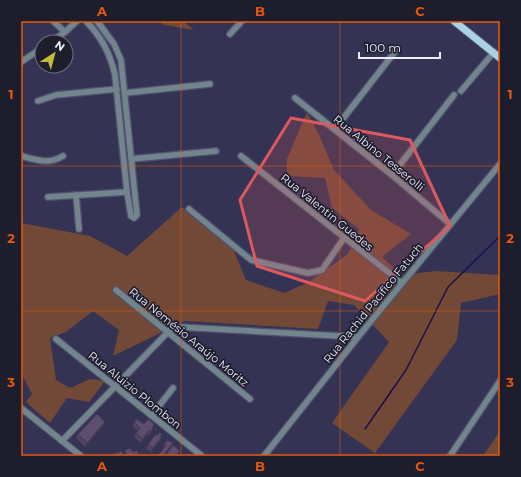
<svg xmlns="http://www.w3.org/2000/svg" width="521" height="477" viewBox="0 0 521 477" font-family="Montserrat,sans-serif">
	<rect width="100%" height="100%" fill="#343354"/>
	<!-- green -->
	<g fill="#724937">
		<path d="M157,21H183L194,30L165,25Z"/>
		<path d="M307,112L320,137L334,170L371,210L411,234L382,257L402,275L436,271L500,275V294L461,303L457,340L375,453L332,423L389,342L354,305L328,301L318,329L185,321L113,356L119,330L93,311L66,332L50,338L56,380L70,388L90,379L105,381L89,402L67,398L50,423L26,402L32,394L21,373V223L90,236L127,256L182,207L233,249L246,280L284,293L309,282L348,254L359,229L332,208L325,178L287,176V159Z"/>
		<path d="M500,431V456H483Z"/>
	</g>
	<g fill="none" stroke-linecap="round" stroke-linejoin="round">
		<!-- stream -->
		<path stroke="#1a0f49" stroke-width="1.5" d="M365,429L406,370L448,287L498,238L500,234"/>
		<defs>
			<g id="minor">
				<path d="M53,21L65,32"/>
				<path d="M86,21C102,38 110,53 115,75L127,192L131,216L134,218L137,215L121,60L114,44L97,21"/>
				<path d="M230,34L242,21"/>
				<path d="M51,42L65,32L77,21"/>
				<path d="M21,62L42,48"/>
				<path d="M461,91L494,52"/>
				<path d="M125,93L210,84"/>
				<path d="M295,98L392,175L450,224"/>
				<path d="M38,101L56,95L117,89"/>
				<path d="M335,129L397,49"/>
				<path d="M21,156C38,160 48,165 63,156"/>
				<path d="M241,156L402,283"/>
				<path d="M131,159L216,151"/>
				<path d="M392,175L454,95"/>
				<path d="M76,195L79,229"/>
				<path d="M48,197L127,192"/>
				<path d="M189,209L251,260L308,273L322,270L344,238"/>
				<path d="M116,290L250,399"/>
				<path d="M56,339L202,456"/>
				<path d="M21,408L81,456"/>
				<path d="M152,415L173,388"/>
				<path d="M62,441L171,329L179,327L358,337"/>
				<path d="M264,456L358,337L500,164"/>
				<path d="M450,456L500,381"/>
			</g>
			<path id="major" d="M454,21L500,58"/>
		</defs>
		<!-- minor casing -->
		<use href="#minor" stroke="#51516f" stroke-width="8"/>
		<!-- major casing -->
		<use href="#major" stroke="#51516f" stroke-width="9"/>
		<!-- minor -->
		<use href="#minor" stroke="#72858d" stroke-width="5.5"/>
		<!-- major -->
		<use href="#major" stroke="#a9d2e2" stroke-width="7"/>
	</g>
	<!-- wall -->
	<g fill="#504360">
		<path d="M134,422L144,424L153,428L149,436L148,435L141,443L134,437L136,433L138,431L133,426Z"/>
		<path d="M103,427L85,447L76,438L78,434Z"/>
		<path d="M162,434L160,442L151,452L146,449L148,444L158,435Z"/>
		<path d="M173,443L171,448L163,449V448L164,444Z"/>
	</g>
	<!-- shaded-wall -->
	<g fill="#41374e">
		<path d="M105,422L103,427L85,447L87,443Z"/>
		<path d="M149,430L148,435L141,443L143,439Z"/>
		<path d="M161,438L160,442L151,452L153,448Z"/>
		<path d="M173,443L171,448L165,456H163Z"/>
	</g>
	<!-- building -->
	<g fill="#5d4e70" stroke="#41374e">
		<path d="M97,414L105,422L87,443L78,434Z"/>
		<path d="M137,419L144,424L148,419L154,424L151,432L149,430L143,439L136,433L140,428L134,422Z"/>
		<path d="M159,432L162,434L160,437L161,438L153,448L148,444L156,434L158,435Z"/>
		<path d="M167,440L173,443L163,456H158L166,445L164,444Z"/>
		<path d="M173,445L180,451L176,456H165Z"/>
		<path d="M130,448L133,452L137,450L139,456H109L122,451L123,455L126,454L125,450Z"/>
	</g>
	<!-- marked area -->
	<path fill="#dc595e" fill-opacity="0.2" stroke="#dc595e" stroke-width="3" stroke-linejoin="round" d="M291,118L410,140L450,226L365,301L257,266L240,200Z"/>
	<!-- grid -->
	<path fill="none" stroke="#e8590c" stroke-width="1" stroke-opacity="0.55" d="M181,21V456M340,21V456M21,166H500M21,311H500"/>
	<g text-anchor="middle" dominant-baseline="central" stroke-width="3.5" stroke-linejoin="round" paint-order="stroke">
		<!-- street labels -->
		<g font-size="11" fill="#ecedfe" stroke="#1d1d2c">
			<text transform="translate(379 153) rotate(39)">Rua Albino Tesserolli</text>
			<text transform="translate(327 212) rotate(39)">Rua Valentin Guedes</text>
			<text transform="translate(373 303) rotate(-51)">Rua Rachid Pacífico Fatuch</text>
			<text transform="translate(189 337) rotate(39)">Rua Nemésio Araújo Moritz</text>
			<text transform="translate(135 390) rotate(39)">Rua Aluizio Plombon</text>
		</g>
	</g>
	<!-- border -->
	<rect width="521" height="477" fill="none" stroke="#1d1d2c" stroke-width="44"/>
	<!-- north arrow -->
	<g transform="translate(54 54) rotate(36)"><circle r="19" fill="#1d1d2c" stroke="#707080"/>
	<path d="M0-3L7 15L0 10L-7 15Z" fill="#c7bb3c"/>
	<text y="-6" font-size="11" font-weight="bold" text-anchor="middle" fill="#ecedfe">N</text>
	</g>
	<!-- scale -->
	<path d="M359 52v6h81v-6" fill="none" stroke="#ecedfe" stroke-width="2"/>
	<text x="365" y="52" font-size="12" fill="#ecedfe" stroke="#1d1d2c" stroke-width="3" paint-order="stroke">100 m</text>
	<rect x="22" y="22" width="477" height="433" fill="none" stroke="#e8590c" stroke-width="1.5"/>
	<g font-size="13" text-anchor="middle" font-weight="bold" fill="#e8590c">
		<text x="102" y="16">A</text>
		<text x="260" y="16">B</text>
		<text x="420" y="16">C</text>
		<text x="11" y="99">1</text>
		<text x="510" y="99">1</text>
		<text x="11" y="243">2</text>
		<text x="510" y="243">2</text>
		<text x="11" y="387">3</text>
		<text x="510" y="387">3</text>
		<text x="102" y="471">A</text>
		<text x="260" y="471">B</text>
		<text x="420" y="471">C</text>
	</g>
</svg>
